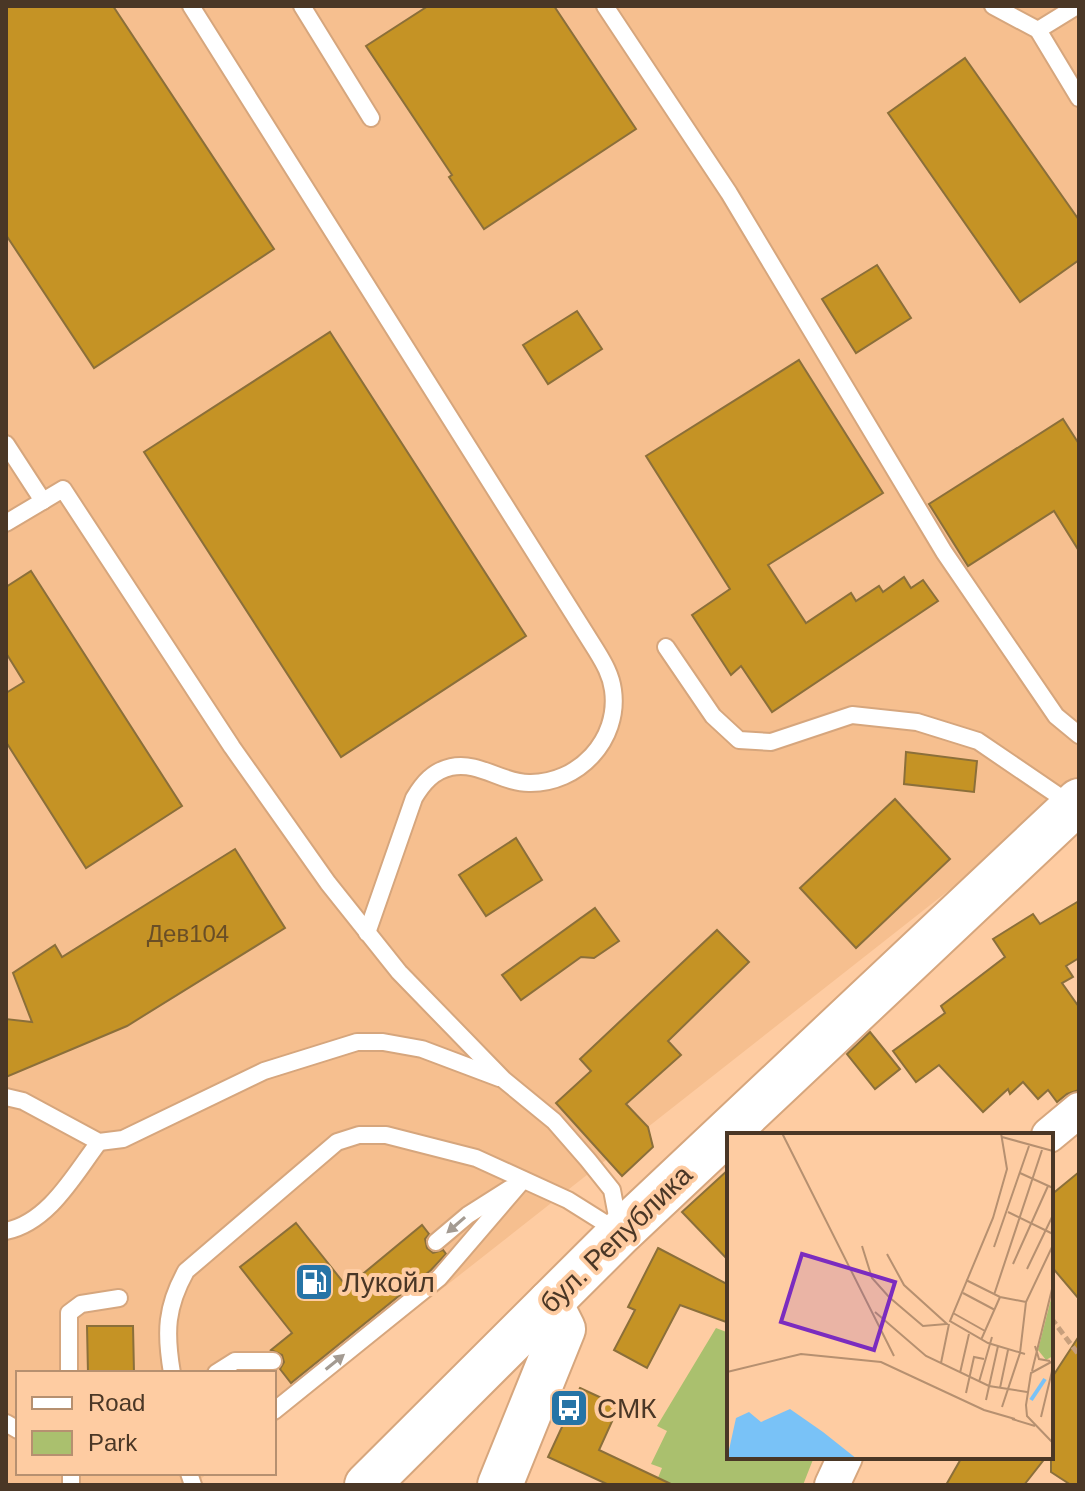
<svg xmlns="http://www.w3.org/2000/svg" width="1085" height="1491" viewBox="0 0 1085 1491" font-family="Helvetica,sans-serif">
	<rect width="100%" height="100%" fill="#fecca2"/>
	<!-- built -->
	<path fill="#f6bf8f" d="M6,6H1079V788L274,1421V1373H18V1473H208L193,1485H6Z"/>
	<!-- green -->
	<path fill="#aac06e" d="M716,1328L729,1333V1457H814L803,1485H655L662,1468L651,1464L667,1431L657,1426Z"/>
	<!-- building -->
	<g fill="#c59325" stroke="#8b6f3a" stroke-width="2">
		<path d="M6,6H113L274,249L94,368L6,235Z"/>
		<path d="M428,6H554L636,129L484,229L449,177L452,175L366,46Z"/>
		<path d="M965,58L1079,220V260L1020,302L888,113Z"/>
		<path d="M877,265L911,318L856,353L822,299Z"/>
		<path d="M577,311L602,349L548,384L523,345Z"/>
		<path d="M330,332L526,636L341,757L144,452Z"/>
		<path d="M799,360L883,493L768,565L806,623L851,593L856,601L879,586L883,592L904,577L911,588L923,580L938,601L772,712L741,666L731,675L692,615L730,589L646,456Z"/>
		<path d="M1063,419L1079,444V551L1054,511L968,566L929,504Z"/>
		<path d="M31,571L182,806L86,868L6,742V693L24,682L6,653V587Z"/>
		<path d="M906,752L977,761L974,792L904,784Z"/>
		<path d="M895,799L950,859L856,948L800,888Z"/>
		<path d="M516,838L542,880L486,916L459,875Z"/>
		<path d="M235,849L285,928L127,1026L6,1077V1019L32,1022L13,973L55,945L62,957Z"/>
		<path d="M1079,901V958L1066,966L1073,977L1062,983L1079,1007V1090L1067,1094L1057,1102L1048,1090L1038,1099L1023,1082L1010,1094L1008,1089L983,1112L939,1065L916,1082L893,1051L945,1013L941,1006L1005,957L993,939L1033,914L1040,924Z"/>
		<path d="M595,908L619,941L594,958L581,957L521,1000L502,975Z"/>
		<path d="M717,930L749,962L668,1041L681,1055L626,1104L648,1127L653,1147L622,1176L556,1103L591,1071L580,1059Z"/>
		<path d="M870,1032L900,1069L875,1089L847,1054Z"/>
		<path d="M729,1169V1261L682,1212Z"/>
		<path d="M1079,1172V1299L1051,1266V1195Z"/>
		<path d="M296,1223L347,1287L422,1225L429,1234L425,1239L427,1248L433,1253L443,1250L446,1254L431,1270L291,1383L280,1369L284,1362L282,1355L271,1350L292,1333L240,1267Z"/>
		<path d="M658,1248L729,1285V1323L680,1305L647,1368L614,1350L635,1310L628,1307Z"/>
		<path d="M87,1326H133L134,1373H88Z"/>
		<path d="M1079,1336V1485H1071L1051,1472V1379Z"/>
		<path d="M580,1388L619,1406L599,1450L673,1485H609L548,1457Z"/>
		<path d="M962,1457H1046L1024,1485H946Z"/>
	</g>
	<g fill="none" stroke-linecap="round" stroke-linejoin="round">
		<defs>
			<g id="lane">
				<path d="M191,6L596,650C604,663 611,675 613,690C620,740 578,784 529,783C502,783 479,761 451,767C433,771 423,783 414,798L367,933"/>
				<path d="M302,6L371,118"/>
				<path d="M605,6L729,193L944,552L1056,716L1079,735"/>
				<path d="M993,6L1038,30L1079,98"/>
				<path d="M1038,30L1077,6"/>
				<path d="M6,444L43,501"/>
				<path d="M6,523L63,489L232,747L328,883L399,972L504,1080L554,1121L588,1160L612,1190L619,1227"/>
				<path d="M666,647L713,716L739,740L771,742L852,715L917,722L978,741L1072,805"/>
				<path d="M6,1097L23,1101L99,1142L123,1139L264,1071L357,1042H383L422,1049L499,1078"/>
				<path d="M6,1231C49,1222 74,1175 99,1142"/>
				<path d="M436,1242L468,1215L509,1189"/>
				<path d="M69,1373V1313L81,1304L119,1298"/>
				<path d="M172,1373C165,1332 166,1307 186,1271L337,1142L359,1135H386L476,1158L568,1200L619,1232"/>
				<path d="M216,1373L235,1361H273"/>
				<path d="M274,1411L439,1278L523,1180"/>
				<path d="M6,1423L18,1430"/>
				<path d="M71,1473V1485"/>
				<path d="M189,1473L193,1485"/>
			</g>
			<g id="street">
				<path d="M1049,1135L1079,1110"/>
				<path d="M832,1485L845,1457"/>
			</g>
			<g id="secondary">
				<path d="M367,1485L620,1233L1079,801"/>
				<path d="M500,1485L563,1329L550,1303"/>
			</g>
		</defs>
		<!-- lane casing -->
		<use href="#lane" stroke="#d6a67d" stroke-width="20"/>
		<!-- street casing -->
		<use href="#street" stroke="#d6a67d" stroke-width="38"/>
		<!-- secondary casing -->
		<use href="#secondary" stroke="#d6a67d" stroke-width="48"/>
		<!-- path -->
		<path stroke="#c79f7c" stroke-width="5" stroke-dasharray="8 4" stroke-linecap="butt" d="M1051,1318L1079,1355"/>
		<!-- lane -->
		<use href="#lane" stroke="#fff" stroke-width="16"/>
		<!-- street -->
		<use href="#street" stroke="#fff" stroke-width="34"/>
		<!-- secondary -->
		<use href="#secondary" stroke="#fff" stroke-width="44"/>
	</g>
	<!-- one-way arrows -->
	<defs><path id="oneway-solid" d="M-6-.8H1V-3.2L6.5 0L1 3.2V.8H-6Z" transform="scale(2)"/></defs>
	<g fill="#a49b92">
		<use href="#oneway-solid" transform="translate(456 1225) rotate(139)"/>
		<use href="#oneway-solid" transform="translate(335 1362) rotate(-39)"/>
	</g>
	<!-- icons -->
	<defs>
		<symbol id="fuel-square" viewBox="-11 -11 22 22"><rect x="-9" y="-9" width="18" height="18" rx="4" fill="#2674a6" stroke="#fecca2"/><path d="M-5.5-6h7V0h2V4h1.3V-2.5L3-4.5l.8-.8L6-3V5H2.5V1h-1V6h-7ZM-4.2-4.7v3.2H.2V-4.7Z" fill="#fff"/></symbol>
		<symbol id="bus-square" viewBox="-11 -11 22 22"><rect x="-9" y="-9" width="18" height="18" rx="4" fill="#2674a6" stroke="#fecca2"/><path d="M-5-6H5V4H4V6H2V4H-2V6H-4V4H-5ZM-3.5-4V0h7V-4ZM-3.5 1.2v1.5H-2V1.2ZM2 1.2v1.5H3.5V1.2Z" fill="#fff"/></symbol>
	</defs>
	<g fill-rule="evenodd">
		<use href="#fuel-square" x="292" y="1260" width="44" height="44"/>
		<use href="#bus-square" x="547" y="1386" width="44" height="44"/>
	</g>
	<g text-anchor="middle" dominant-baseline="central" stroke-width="8" stroke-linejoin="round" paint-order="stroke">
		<!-- number labels -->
		<g font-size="24" fill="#694e26">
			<text x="188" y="933">Дев104</text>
		</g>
		<!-- street labels -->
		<g font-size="28" fill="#4a3726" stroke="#fecca2">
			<text transform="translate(616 1239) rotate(-44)">бул. Република</text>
		</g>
		<!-- poi labels -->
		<g font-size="28" fill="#4a3726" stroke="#fecca2" text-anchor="start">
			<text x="342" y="1282">Лукойл</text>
			<text x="597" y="1408">СМК</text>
		</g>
	</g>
	<!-- overview -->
	<g transform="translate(727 1133)">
		<rect width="326" height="326" fill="#fecca2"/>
		<path d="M326,158V223L319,227L311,217Z" fill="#aac06e"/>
		<path d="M63,276L96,299L130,326H0L9,285L22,279L34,289Z" fill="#79c2f7"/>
		<path fill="none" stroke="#79c2f7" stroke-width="4" d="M304,267L318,246"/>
		<path fill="none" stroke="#b69070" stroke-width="2" d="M55,0L167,223M274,0L280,36L266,85L223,188L261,210L298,221M275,4L326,18M293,40L326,55M281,79L326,101M135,113L145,145L162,164L196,193L220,191L177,152L160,121M267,114L302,13M286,131L321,53M300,136L326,82M239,147L273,164L299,169M236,160L268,177M267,162L315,17M148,179L199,223L262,253L300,259M226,180L258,198M254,207L273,164M308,213L312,226L323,228M326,228L304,240L299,272L300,283L326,310M214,230L222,191M305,238L326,152M0,239L74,221L154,229L257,277L288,286M233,240L242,201M252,249L265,204M273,255L281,217M239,260L247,224L257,226M259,267L271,213M275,274L293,220L299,169L326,112M314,284L326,234M285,286L308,293"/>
		<path fill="#7b2cbf" fill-opacity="0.15" stroke="#7b2cbf" stroke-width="4" d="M75,121L168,149L147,217L54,189Z"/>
		<rect width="326" height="326" fill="none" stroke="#4a3726" stroke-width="4"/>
	</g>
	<!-- border -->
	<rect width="1085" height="1491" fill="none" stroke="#4a3726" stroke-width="16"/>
	<!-- legend -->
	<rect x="16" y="1371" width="260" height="104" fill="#fecca2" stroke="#b69070" stroke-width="2"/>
	<rect x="32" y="1397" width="40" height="12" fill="#ffffff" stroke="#b69070" stroke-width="2"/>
	<text x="88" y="1411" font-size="24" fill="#4a3726">Road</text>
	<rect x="32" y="1431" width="40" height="24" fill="#aac06e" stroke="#b69070" stroke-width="2"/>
	<text x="88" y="1451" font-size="24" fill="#4a3726">Park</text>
</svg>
